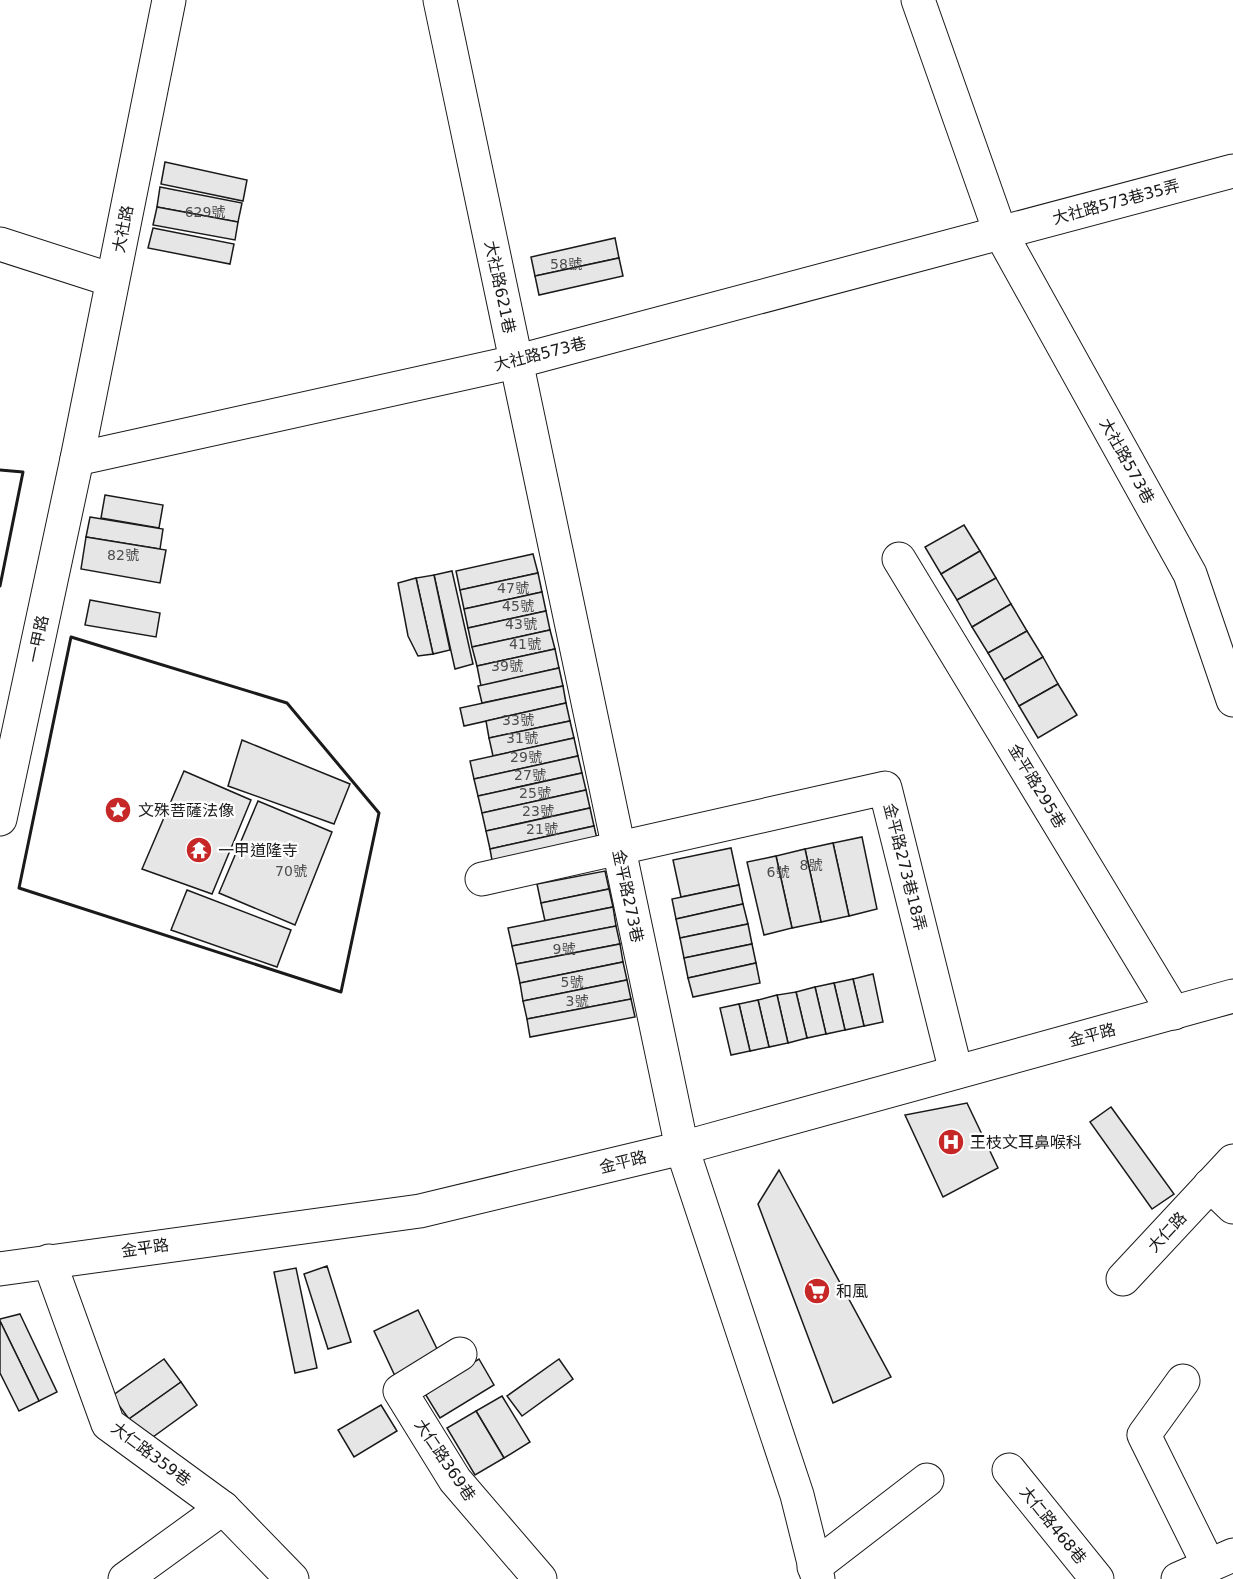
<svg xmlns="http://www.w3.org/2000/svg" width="1233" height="1579" viewBox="0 0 1233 1579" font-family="'DejaVu Sans','Noto Sans TC',sans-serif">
	<rect width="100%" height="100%" fill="#fff"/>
	<!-- building -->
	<g fill="#e6e6e6" stroke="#1a1a1a" stroke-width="1.5">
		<path d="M165,162L247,180L243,201L161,184Z"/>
		<path d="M160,187L242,203L238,222L157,207Z"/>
		<path d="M157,207L238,222L235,240L153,225Z"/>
		<path d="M153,228L234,244L230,264L148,248Z"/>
		<path d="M615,238L619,258L535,276L531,257Z"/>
		<path d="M619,258L623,276L539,295L535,276Z"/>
		<path d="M105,495L163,505L159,528L101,518Z"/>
		<path d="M90,517L163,529L160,549L86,537Z"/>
		<path d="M964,525L980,551L941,574L925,547Z"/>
		<path d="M86,537L166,550L160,583L81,569Z"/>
		<path d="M980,551L996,578L957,600L941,574Z"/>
		<path d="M533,554L538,573L460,590L456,571Z"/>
		<path d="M452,571L473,664L455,669L434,575Z"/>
		<path d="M538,573L542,592L464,609L460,590Z"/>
		<path d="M434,575L450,650L433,654L416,578Z"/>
		<path d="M416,578L433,654L418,656L408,636L398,583Z"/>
		<path d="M996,578L1011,604L972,627L957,600Z"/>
		<path d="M542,592L546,611L468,628L464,609Z"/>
		<path d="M90,600L160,613L156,637L85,625Z"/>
		<path d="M1011,604L1027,631L988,653L972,627Z"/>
		<path d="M546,611L550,630L472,647L468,628Z"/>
		<path d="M550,630L555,649L477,666L472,647Z"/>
		<path d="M1027,631L1043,657L1004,680L988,653Z"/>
		<path d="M555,649L559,668L481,686L477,666Z"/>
		<path d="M1043,657L1058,684L1019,706L1004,680Z"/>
		<path d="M559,668L563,686L482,703L478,686Z"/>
		<path d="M1058,684L1077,715L1038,738L1019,706Z"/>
		<path d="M563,686L566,703L464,726L460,708Z"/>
		<path d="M566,703L570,721L489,738L486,721Z"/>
		<path d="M570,721L574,738L493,756L489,738Z"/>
		<path d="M574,738L578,756L474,779L470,761Z"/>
		<path d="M242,740L350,784L334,824L228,786Z"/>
		<path d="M578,756L582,773L478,796L474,779Z"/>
		<path d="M184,771L251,800L212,894L142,869Z"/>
		<path d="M582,773L586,790L482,813L478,796Z"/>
		<path d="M586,790L590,808L486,831L482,813Z"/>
		<path d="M258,801L332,832L295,925L219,893Z"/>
		<path d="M590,808L594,826L490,849L486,831Z"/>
		<path d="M594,826L598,843L493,866L490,849Z"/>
		<path d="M862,837L877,909L849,916L833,843Z"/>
		<path d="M833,843L849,916L821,922L805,849Z"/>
		<path d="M731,848L739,885L681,897L673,860Z"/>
		<path d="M805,849L821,922L792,928L776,856Z"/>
		<path d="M776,856L792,928L764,935L747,862Z"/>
		<path d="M605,871L609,889L541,903L537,884Z"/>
		<path d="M739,885L743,904L676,919L672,899Z"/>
		<path d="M609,889L613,907L545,921L541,903Z"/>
		<path d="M187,890L291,930L277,967L171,930Z"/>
		<path d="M743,904L748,924L680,938L676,919Z"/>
		<path d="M613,907L616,926L512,946L508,928Z"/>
		<path d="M748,924L752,944L684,958L680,938Z"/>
		<path d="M616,926L620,944L516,964L512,946Z"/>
		<path d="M620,944L623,962L520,983L516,964Z"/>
		<path d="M752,944L756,963L688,978L684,958Z"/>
		<path d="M623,962L627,980L523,1001L520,983Z"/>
		<path d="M756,963L760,983L693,997L688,978Z"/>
		<path d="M873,974L883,1022L864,1026L853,979Z"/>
		<path d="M853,979L864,1026L845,1030L834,983Z"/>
		<path d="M627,980L631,999L527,1019L523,1001Z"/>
		<path d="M834,983L845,1030L826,1034L815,987Z"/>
		<path d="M815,987L826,1034L807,1038L796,992Z"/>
		<path d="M796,992L807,1038L788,1043L777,995Z"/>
		<path d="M777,995L788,1043L769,1047L758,1000Z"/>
		<path d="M631,999L635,1017L530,1037L527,1019Z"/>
		<path d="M758,1000L769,1047L750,1051L739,1004Z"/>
		<path d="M739,1004L750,1051L731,1055L720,1008Z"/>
		<path d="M967,1103L998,1168L943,1197L905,1115Z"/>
		<path d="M1111,1107L1174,1194L1152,1209L1090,1122Z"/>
		<path d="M779,1170L891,1377L833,1403L758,1204Z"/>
		<path d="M327,1266L351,1342L328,1349L304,1274Z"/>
		<path d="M296,1268L317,1368L295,1373L274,1272Z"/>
		<path d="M418,1310L440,1355L395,1376L374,1331Z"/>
		<path d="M20,1314L57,1392L39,1401L0,1321V1319Z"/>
		<path d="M0,1321L39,1401L19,1411L0,1373Z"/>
		<path d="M164,1359L181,1382L129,1419L112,1396Z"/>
		<path d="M479,1359L494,1385L440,1418L424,1392Z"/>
		<path d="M559,1359L573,1379L522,1416L507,1396Z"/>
		<path d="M181,1382L197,1405L146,1442L129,1419Z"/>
		<path d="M502,1396L530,1442L504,1458L476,1411Z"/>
		<path d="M381,1405L397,1431L354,1457L338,1430Z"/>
		<path d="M476,1411L504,1458L475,1475L447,1428Z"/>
	</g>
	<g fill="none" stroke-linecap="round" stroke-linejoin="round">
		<defs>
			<g id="minor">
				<path d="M440,0L682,1148L797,1495L818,1579"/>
				<path d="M918,0L1000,232L1190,574L1233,700"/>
				<path d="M0,244L112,280"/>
				<path d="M77,459L515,362L1233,171"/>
				<path d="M899,559L1174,1013"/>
				<path d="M0,819L77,459L169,0"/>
				<path d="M482,879L885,788L956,1072"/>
				<path d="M1210,1185L1233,1207"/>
				<path d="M49,1261L108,1424L223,1508L292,1579"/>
				<path d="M0,1269L420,1211L682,1148L1233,996"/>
				<path d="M1123,1279L1233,1161"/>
				<path d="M460,1354L400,1391L455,1480L540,1579"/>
				<path d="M1183,1381L1144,1435L1209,1566"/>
				<path d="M1009,1470L1097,1579"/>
				<path d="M814,1567L927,1480"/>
				<path d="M125,1579L223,1508"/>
				<path d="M1178,1579L1233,1555"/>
			</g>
		</defs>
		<!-- minor casing -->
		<use href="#minor" stroke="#1a1a1a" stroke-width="35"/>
		<!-- minor -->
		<use href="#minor" stroke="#fff" stroke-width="33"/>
		<!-- wall -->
		<g stroke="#1a1a1a" stroke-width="3">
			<path d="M0,470L23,472L0,586"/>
			<path d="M71,637L287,703L379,813L341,992L19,888Z"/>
		</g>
	</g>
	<!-- icons -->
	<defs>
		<symbol id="sight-disc" viewBox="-11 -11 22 22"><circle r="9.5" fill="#c62828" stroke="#fff"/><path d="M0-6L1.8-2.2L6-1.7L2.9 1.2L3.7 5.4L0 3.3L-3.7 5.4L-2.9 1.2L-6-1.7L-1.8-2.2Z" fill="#fff"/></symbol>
		<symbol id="temple-disc" viewBox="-11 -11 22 22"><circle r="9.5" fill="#c62828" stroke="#fff"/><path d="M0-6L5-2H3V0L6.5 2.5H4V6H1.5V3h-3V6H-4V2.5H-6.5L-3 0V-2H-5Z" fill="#fff"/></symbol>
		<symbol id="hospital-disc" viewBox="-11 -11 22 22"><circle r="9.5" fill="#c62828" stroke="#fff"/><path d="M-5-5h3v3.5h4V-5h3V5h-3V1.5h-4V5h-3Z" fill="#fff"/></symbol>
		<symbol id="supermarket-disc" viewBox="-11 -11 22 22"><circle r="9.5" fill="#c62828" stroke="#fff"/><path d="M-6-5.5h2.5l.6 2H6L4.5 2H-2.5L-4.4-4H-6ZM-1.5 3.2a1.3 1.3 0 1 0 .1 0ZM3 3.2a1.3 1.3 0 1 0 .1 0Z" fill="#fff"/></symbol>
	</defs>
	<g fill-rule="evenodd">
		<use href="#sight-disc" x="103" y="795" width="30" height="30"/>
		<use href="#temple-disc" x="184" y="835" width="30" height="30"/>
		<use href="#hospital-disc" x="936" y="1127" width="30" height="30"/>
		<use href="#supermarket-disc" x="802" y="1276" width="30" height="30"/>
	</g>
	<g text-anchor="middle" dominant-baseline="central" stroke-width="4.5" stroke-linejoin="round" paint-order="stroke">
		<!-- number labels -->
		<g font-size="14" fill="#4d4d4d">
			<text x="205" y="212">629號</text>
			<text x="566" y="264">58號</text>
			<text x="123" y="555">82號</text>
			<text x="513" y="588">47號</text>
			<text x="518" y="606">45號</text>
			<text x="521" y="624">43號</text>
			<text x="525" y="644">41號</text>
			<text x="507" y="666">39號</text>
			<text x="518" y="720">33號</text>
			<text x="522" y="738">31號</text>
			<text x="526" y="757">29號</text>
			<text x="530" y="775">27號</text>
			<text x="535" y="793">25號</text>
			<text x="538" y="811">23號</text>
			<text x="542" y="829">21號</text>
			<text x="811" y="865">8號</text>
			<text x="291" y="871">70號</text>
			<text x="778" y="872">6號</text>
			<text x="564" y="949">9號</text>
			<text x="572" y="982">5號</text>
			<text x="577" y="1001">3號</text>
		</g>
		<!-- street labels -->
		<g font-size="16" fill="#1a1a1a" stroke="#fff">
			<text transform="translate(1116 202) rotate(-15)">大社路573巷35弄</text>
			<text transform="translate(123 229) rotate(-79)">大社路</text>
			<text transform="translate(500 287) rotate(78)">大社路621巷</text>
			<text transform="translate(540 354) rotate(-14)">大社路573巷</text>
			<text transform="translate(1127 461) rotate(61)">大社路573巷</text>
			<text transform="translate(38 639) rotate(-78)">一甲路</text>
			<text transform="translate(1037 786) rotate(59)">金平路295巷</text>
			<text transform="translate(905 867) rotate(76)">金平路273巷18弄</text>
			<text transform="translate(628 896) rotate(78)">金平路273巷</text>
			<text transform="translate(1092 1035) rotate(-15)">金平路</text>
			<text transform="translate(623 1162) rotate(-14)">金平路</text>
			<text transform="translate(1167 1232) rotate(-47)">大仁路</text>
			<text transform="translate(145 1248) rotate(-8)">金平路</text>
			<text transform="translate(151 1454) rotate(37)">大仁路359巷</text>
			<text transform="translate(445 1460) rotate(56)">大仁路369巷</text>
			<text transform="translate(1053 1525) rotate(51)">大仁路468巷</text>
		</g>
		<!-- poi labels -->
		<g font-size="16" fill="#1a1a1a" stroke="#fff" text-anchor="start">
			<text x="138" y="810">文殊菩薩法像</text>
			<text x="218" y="850">一甲道隆寺</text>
			<text x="970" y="1142">王枝文耳鼻喉科</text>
			<text x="836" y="1291">和風</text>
		</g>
	</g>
</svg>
